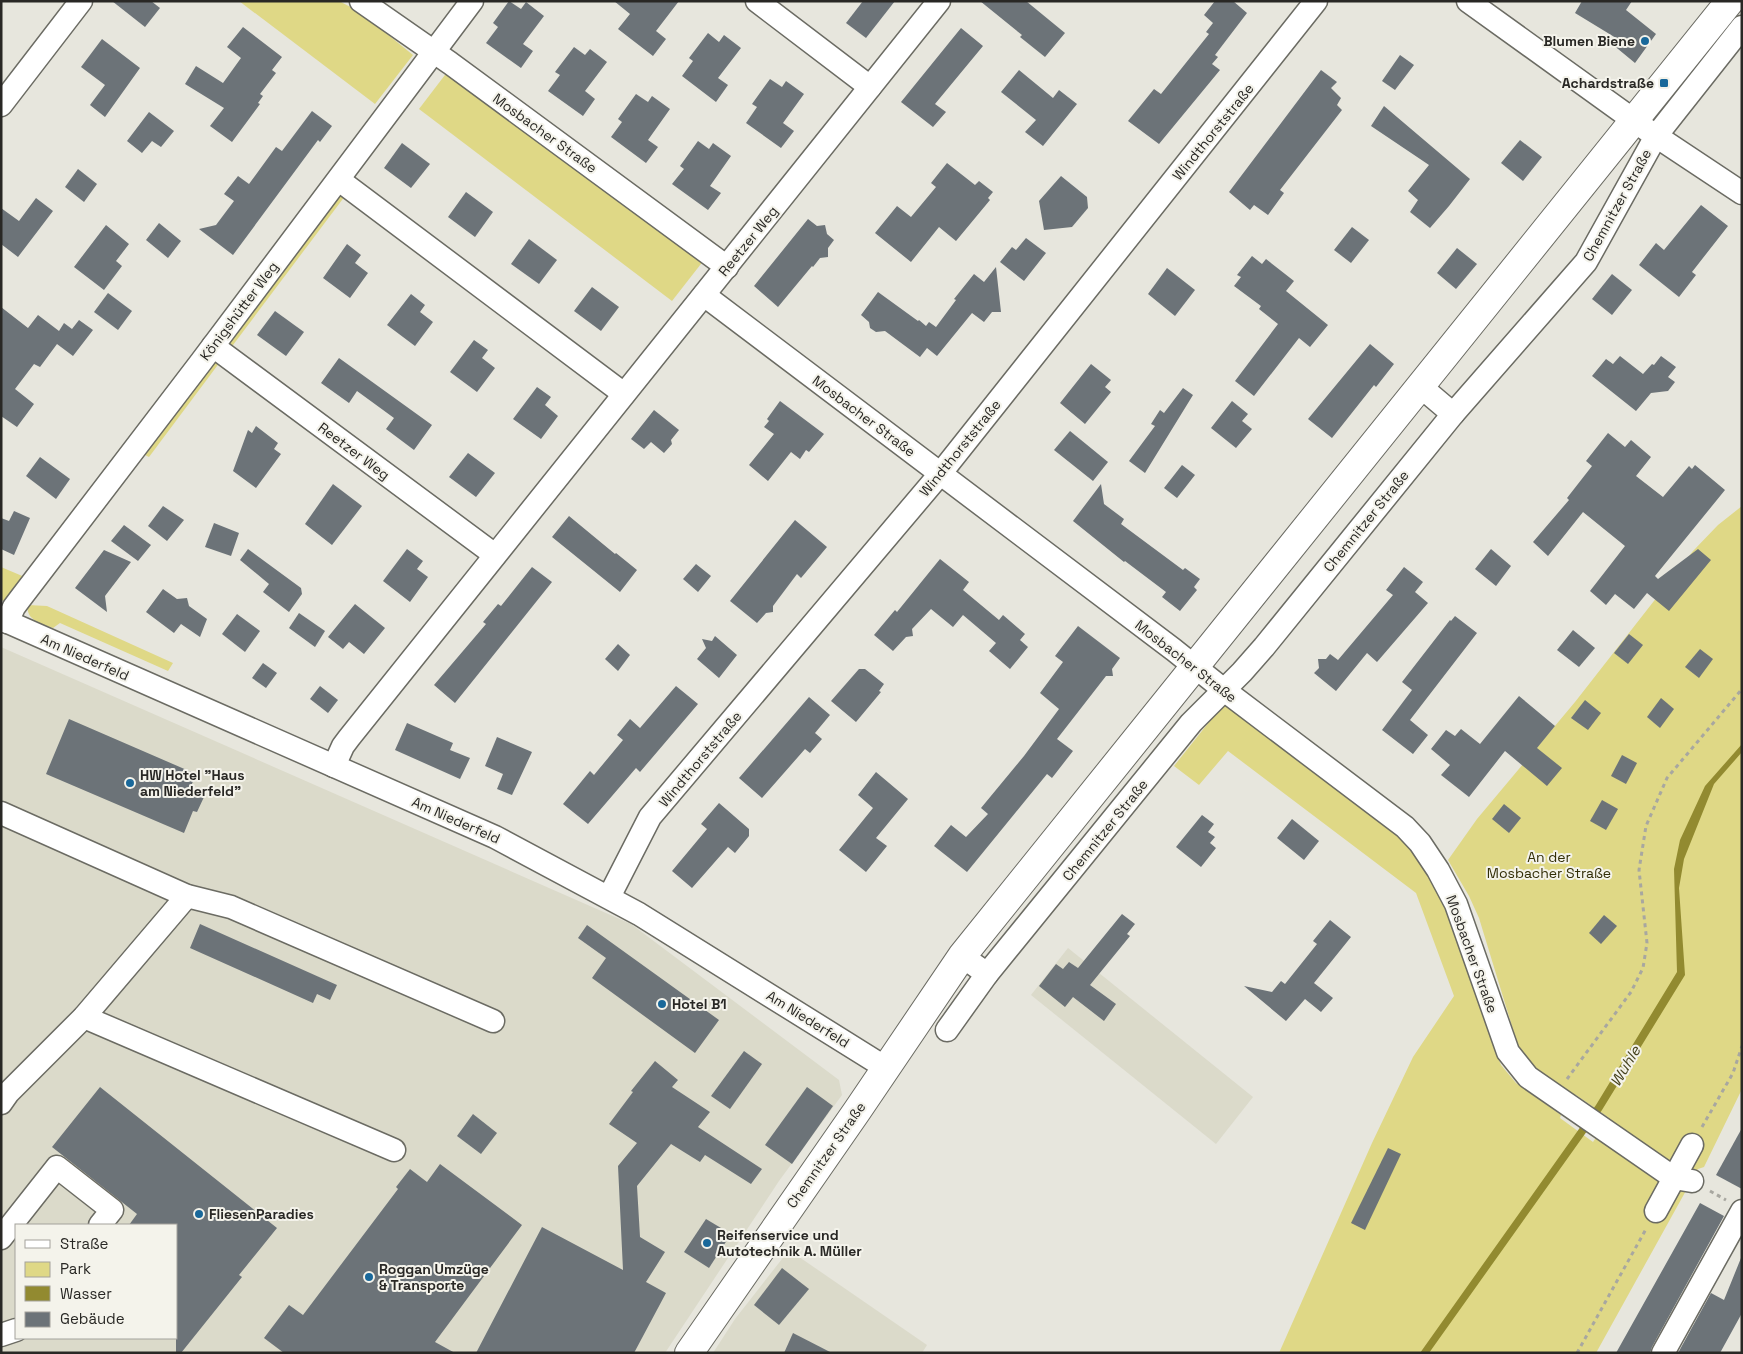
<svg xmlns="http://www.w3.org/2000/svg" width="1743" height="1354" viewBox="0 0 1743 1354" font-family="'Space Grotesk',sans-serif">
	<rect width="100%" height="100%" fill="#e7e6dd"/>
	<!-- built -->
	<g fill="#dbdaca" fill-rule="evenodd">
		<path d="M1,647L631,924L839,1080L842,1095L779,1181L665,1353H1ZM16,1225H176V1338H16Z"/>
		<path d="M1068,948L1253,1097L1216,1144L1031,995Z"/>
		<path d="M789,1250L927,1345L922,1353H713L735,1319Z"/>
	</g>
	<!-- green -->
	<g fill="#dfd886">
		<path d="M239,1H339L360,12L413,55L375,104Z"/>
		<path d="M448,71L704,260L672,301L419,109Z"/>
		<path d="M336,195L345,196L230,349L227,340Z"/>
		<path d="M209,362H220L149,457L145,455L143,450Z"/>
		<path d="M1742,506V1089L1704,1167L1698,1169L1596,1353H1279L1372,1143L1413,1057L1454,996L1416,893L1228,751L1199,785L1174,766L1225,702L1395,831L1415,853L1443,899L1468,966L1492,1042L1501,1065L1516,1083L1561,1115L1560,1118L1593,1142L1609,1118L1576,1095L1572,1100L1548,1084L1511,1042L1515,1036L1479,918L1469,896L1448,860L1477,819L1575,702L1693,551L1718,525Z"/>
		<path d="M1,567L27,578L9,599L1,601Z"/>
		<path d="M28,605L47,606L173,663L168,671L60,623L53,628C42,624 25,620 28,605Z"/>
	</g>
	<!-- water -->
	<path fill="#928a30" d="M1742,744V752L1714,784L1684,859L1679,888L1685,975L1602,1110L1429,1353H1420L1596,1105L1677,972L1674,869L1680,840L1705,786Z"/>
	<!-- building -->
	<g fill="#6c7378">
		<path d="M112,1H151L160,8L145,27Z"/>
		<path d="M509,1L521,9L526,2L544,16L523,44L533,51L521,68L486,43L498,27L493,23Z"/>
		<path d="M614,1H679L656,31L666,39L653,56L618,29L630,14Z"/>
		<path d="M863,1H895L866,38L846,23Z"/>
		<path d="M980,1H1026L1065,33L1045,57L1020,37L1022,35Z"/>
		<path d="M1215,1H1233L1247,13L1215,55L1218,57L1212,64L1220,70L1159,144L1128,121L1154,89L1161,94L1209,34L1206,32L1213,23L1204,15Z"/>
		<path d="M1582,1H1632L1626,10L1656,34L1635,63L1612,44L1616,38L1575,13Z"/>
		<path d="M243,27L282,57L272,70L276,73L260,94L263,96L258,103L260,104L232,142L210,126L224,108L185,84L196,66L223,83L241,58L227,47Z"/>
		<path d="M961,28L983,46L935,104L946,112L933,127L901,102Z"/>
		<path d="M708,33L719,42L724,35L741,48L718,78L728,85L716,102L682,76L693,61L689,58Z"/>
		<path d="M102,39L140,68L105,117L90,105L105,85L81,67Z"/>
		<path d="M574,47L585,55L590,49L607,62L585,91L595,99L583,116L548,91L560,75L555,72Z"/>
		<path d="M1400,55L1414,65L1395,90L1382,81Z"/>
		<path d="M1019,70L1053,98L1059,90L1077,104L1043,146L1025,132L1036,120L1001,92Z"/>
		<path d="M1321,70L1337,82L1331,88L1341,98L1337,105L1342,110L1280,190L1284,193L1268,215L1254,205L1250,210L1229,192Z"/>
		<path d="M770,79L782,87L786,81L804,94L783,123L794,131L781,148L746,123L757,107L752,104Z"/>
		<path d="M636,94L648,102L652,96L670,109L648,140L658,147L646,163L611,137L622,122L618,119Z"/>
		<path d="M1384,106L1470,179L1449,206L1430,228L1410,212L1418,200L1408,191L1429,165L1371,126Z"/>
		<path d="M312,111L332,126L320,142L318,140L233,255L199,229L216,225L234,201L224,194L238,176L249,184L276,147L282,151Z"/>
		<path d="M149,112L174,131L161,147L152,141L142,153L127,141Z"/>
		<path d="M1520,140L1542,157L1523,181L1501,163Z"/>
		<path d="M698,141L709,149L713,143L731,156L710,186L721,193L708,210L672,184L684,169L680,166Z"/>
		<path d="M402,143L430,164L411,188L384,168Z"/>
		<path d="M947,163L975,185L979,181L993,192L988,198L990,200L956,241L939,227L911,262L875,233L897,206L911,217L936,187L931,183Z"/>
		<path d="M78,169L97,184L84,202L65,187Z"/>
		<path d="M1061,176L1087,197L1088,208L1072,227L1044,230L1039,201Z"/>
		<path d="M466,192L493,212L475,237L448,217Z"/>
		<path d="M36,198L53,211L18,257L1,244V208L19,221Z"/>
		<path d="M1701,205L1728,226L1692,272L1696,275L1679,297L1639,265L1656,243L1664,250Z"/>
		<path d="M808,219L817,226L825,225L827,234L834,240L828,248V257L820,258L813,267L812,266L778,307L754,286Z"/>
		<path d="M159,223L181,241L168,258L146,240Z"/>
		<path d="M106,225L129,244L116,261L122,266L104,290L74,267Z"/>
		<path d="M1352,227L1369,240L1351,263L1334,250Z"/>
		<path d="M1026,238L1046,253L1024,281L1000,262L1012,247L1016,250Z"/>
		<path d="M529,239L557,260L539,284L511,264Z"/>
		<path d="M347,244L361,255L355,263L368,273L350,298L323,278Z"/>
		<path d="M1457,248L1477,264L1456,289L1437,273Z"/>
		<path d="M1252,256L1262,264L1266,259L1294,281L1286,291L1328,325L1310,347L1299,338L1254,396L1235,381L1278,324L1259,309L1261,306L1234,286L1241,277L1237,275Z"/>
		<path d="M996,267L1001,312H992L984,322L972,313L937,356L927,348L920,357L885,331L876,332L870,328L869,322L861,315L878,292L918,321L919,320L926,326L929,322L936,327L956,300L954,299L974,274L984,282Z"/>
		<path d="M1167,268L1195,290L1175,316L1148,294Z"/>
		<path d="M1612,274L1632,290L1612,315L1592,299Z"/>
		<path d="M592,287L619,307L601,331L574,311Z"/>
		<path d="M108,293L132,311L118,330L94,312Z"/>
		<path d="M411,294L425,305L420,312L433,322L415,346L387,325Z"/>
		<path d="M1,307L28,328L38,315L59,331L64,323L72,329L79,320L93,330L73,356L57,344L40,367L34,364L15,389L34,404L17,427L1,416Z"/>
		<path d="M275,311L304,332L286,356L257,335Z"/>
		<path d="M474,340L488,350L482,358L495,368L477,392L450,372Z"/>
		<path d="M1370,344L1394,364L1376,387L1374,385L1332,438L1308,419Z"/>
		<path d="M1620,356L1643,374L1652,364L1654,365L1661,356L1676,367L1668,377L1675,382L1668,391L1651,393L1636,411L1592,376L1606,359L1613,364Z"/>
		<path d="M339,358L432,425L414,450L386,429L394,418L357,391L349,403L321,383Z"/>
		<path d="M1091,364L1111,380L1105,387L1111,392L1085,424L1060,403Z"/>
		<path d="M537,387L551,397L545,405L558,416L541,439L513,419Z"/>
		<path d="M1183,388L1193,395L1145,473L1129,461L1155,426L1151,424L1160,410L1164,413Z"/>
		<path d="M780,401L824,434L809,452L806,450L800,459L791,452L768,481L749,465L774,434L764,427L769,421L767,419Z"/>
		<path d="M1232,401L1248,414L1242,421L1252,429L1236,448L1211,428Z"/>
		<path d="M654,410L679,430L671,440L672,444L664,453L651,442L644,449L631,439Z"/>
		<path d="M256,426L278,443L274,449L281,454L256,488L233,471L248,430L252,433Z"/>
		<path d="M1070,431L1108,462L1093,481L1054,450Z"/>
		<path d="M1608,433L1625,447L1631,440L1651,457L1636,476L1663,497L1689,466L1692,469L1695,465L1725,490L1655,576L1658,579L1698,549L1711,560L1669,611L1647,593L1634,609L1615,594L1606,605L1590,591L1625,546L1583,512L1548,556L1533,542L1569,500L1567,498L1592,466L1586,461Z"/>
		<path d="M468,453L495,473L476,497L449,477Z"/>
		<path d="M40,457L70,479L56,499L26,476Z"/>
		<path d="M1182,465L1195,475L1177,498L1164,488Z"/>
		<path d="M333,484L362,506L332,545L305,524Z"/>
		<path d="M1101,484L1104,504L1124,519L1121,524L1183,570L1185,568L1200,579L1194,587L1197,590L1180,611L1162,597L1166,592L1125,561L1124,562L1073,521Z"/>
		<path d="M163,506L184,520L167,541L148,526Z"/>
		<path d="M14,511L30,518L14,555L1,549V518L9,521Z"/>
		<path d="M569,516L615,554L616,553L637,570L620,592L552,537Z"/>
		<path d="M795,520L827,547L801,578L797,574L773,606V612L766,613L757,623L730,601Z"/>
		<path d="M214,523L239,533L231,556L205,547Z"/>
		<path d="M124,525L151,545L138,561L111,541Z"/>
		<path d="M248,549L301,588L302,594L289,612L263,592L269,584L240,560Z"/>
		<path d="M407,549L423,561L417,569L428,577L410,602L383,581Z"/>
		<path d="M1491,549L1511,566L1496,586L1475,569Z"/>
		<path d="M104,550L131,562L105,596L107,612L75,588Z"/>
		<path d="M940,559L969,582L963,590L999,620L1003,615L1025,634L1020,640L1028,647L1010,669L989,651L996,643L963,615L953,627L931,609L912,629L913,636L906,637L893,651L874,635L895,610L897,612Z"/>
		<path d="M696,564L711,576L698,592L683,579Z"/>
		<path d="M532,567L552,582L455,703L434,685L486,624L483,622L498,604L501,606Z"/>
		<path d="M1404,567L1423,582L1415,592L1428,603L1377,662L1367,653L1336,691L1314,673L1319,668L1318,659H1326L1330,654L1338,660L1393,595L1386,590Z"/>
		<path d="M163,589L177,599L187,598L189,606L207,619L200,637L181,624L174,633L146,612Z"/>
		<path d="M355,604L385,628L364,654L349,642L343,649L328,637Z"/>
		<path d="M299,613L325,631L315,647L289,628Z"/>
		<path d="M237,614L260,631L245,652L222,634Z"/>
		<path d="M1455,616L1477,633L1410,720L1428,735L1413,754L1382,730L1412,690L1402,682L1450,620L1451,621Z"/>
		<path d="M1078,626L1120,658L1112,669L1113,676H1106L1057,739L1073,751L1052,778L1047,774L967,872L934,846L951,825L966,837L988,814L981,808L1024,756L1059,709L1040,693L1063,662L1055,656Z"/>
		<path d="M1573,630L1595,648L1579,667L1557,650Z"/>
		<path d="M1629,634L1643,645L1628,664L1614,653Z"/>
		<path d="M715,636L737,655L719,678L697,659L706,648L702,639L712,641Z"/>
		<path d="M618,644L630,655L618,671L605,659Z"/>
		<path d="M1700,649L1713,659L1699,678L1685,667Z"/>
		<path d="M263,663L277,673L266,688L252,678Z"/>
		<path d="M859,669H865L884,684L879,691L881,692L856,722L831,701Z"/>
		<path d="M320,686L338,700L328,713L310,699Z"/>
		<path d="M676,686L698,704L640,772L636,768L588,824L563,804L590,771L594,775L623,740L617,735L630,719L640,728Z"/>
		<path d="M1519,696L1555,726L1537,748L1562,768L1547,786L1505,751L1469,797L1441,775L1450,765L1431,749L1446,730L1455,736L1461,729L1480,744Z"/>
		<path d="M809,697L830,715L815,733L822,739L810,753L805,749L762,798L739,778Z"/>
		<path d="M1661,698L1674,709L1660,728L1647,717Z"/>
		<path d="M1585,700L1601,713L1588,730L1571,718Z"/>
		<path d="M69,719L196,774L189,791L204,797L197,812L193,811L184,833L46,774Z"/>
		<path d="M407,723L453,743L450,750L470,758L460,779L395,750Z"/>
		<path d="M497,737L532,752L512,795L497,789L503,774L485,766Z"/>
		<path d="M1622,755L1637,763L1626,784L1611,776Z"/>
		<path d="M876,772L908,799L876,838L887,846L866,872L839,850L873,808L858,795Z"/>
		<path d="M1602,800L1618,809L1606,830L1590,821Z"/>
		<path d="M719,803L749,829V836L735,853L728,847L692,888L672,871L707,829L701,824Z"/>
		<path d="M1504,804L1521,818L1509,833L1492,819Z"/>
		<path d="M1202,815L1214,824L1208,832L1215,837L1210,843L1216,848L1201,867L1176,847Z"/>
		<path d="M1292,819L1319,841L1304,860L1277,838Z"/>
		<path d="M1122,914L1135,924L1127,934L1130,936L1090,985L1116,1004L1104,1021L1073,997L1065,1007L1039,986L1056,964L1063,969L1069,962L1078,968Z"/>
		<path d="M1604,915L1617,926L1601,944L1589,933Z"/>
		<path d="M1330,920L1351,937L1314,983L1333,998L1321,1012L1305,999L1286,1021L1244,986L1272,992L1281,981L1285,984L1317,944L1313,941Z"/>
		<path d="M200,924L337,985L330,1000L317,994L313,1003L190,948Z"/>
		<path d="M587,925L719,1020L695,1053L592,978L606,958L578,938Z"/>
		<path d="M744,1051L762,1064L730,1109L711,1096Z"/>
		<path d="M655,1061L678,1080L672,1087L710,1112L698,1127L762,1169L751,1184L705,1155L700,1162L671,1144L637,1186L640,1237L665,1252L646,1282L666,1293L634,1353H476L542,1227L623,1270L618,1166L637,1143L609,1124L633,1092L631,1091Z"/>
		<path d="M100,1087L277,1228L239,1275L242,1277L181,1353H176V1225H129L137,1214L52,1147Z"/>
		<path d="M807,1087L833,1106L792,1164L765,1145Z"/>
		<path d="M473,1114L497,1133L481,1154L457,1136Z"/>
		<path d="M1742,1128V1189L1716,1175Z"/>
		<path d="M1388,1148L1401,1154L1365,1230L1351,1223Z"/>
		<path d="M440,1164L522,1225L435,1342L455,1353H284L264,1338L289,1305L303,1315L398,1189L396,1187L410,1169L427,1182Z"/>
		<path d="M1700,1203L1724,1216L1652,1347L1650,1353H1616Z"/>
		<path d="M706,1219L731,1234L709,1268L684,1252Z"/>
		<path d="M1741,1258L1742,1313L1720,1353H1678L1711,1293L1724,1300Z"/>
		<path d="M782,1268L809,1289L779,1325L754,1305Z"/>
		<path d="M793,1333L832,1353H784Z"/>
	</g>
	<g fill="none" stroke-linecap="round" stroke-linejoin="round">
		<defs>
			<g id="minor">
				<path d="M361,1L450,63L727,267"/>
				<path d="M757,1L870,87"/>
				<path d="M1468,1L1650,132L1742,193"/>
				<path d="M1,105L81,1"/>
				<path d="M339,180L624,394"/>
				<path d="M704,295L1174,650L1224,690L1405,827L1420,843L1438,870L1456,904L1508,1052L1528,1077L1674,1178L1692,1181"/>
				<path d="M213,346L495,555"/>
				<path d="M1420,386L1453,414"/>
				<path d="M1,619L495,837L639,914L886,1068"/>
				<path d="M7,622L14,607L20,599L201,362L472,1"/>
				<path d="M334,766L343,746L349,738L939,1"/>
				<path d="M1,813L187,896L231,907L493,1021"/>
				<path d="M609,897L650,817L940,474L1316,1"/>
				<path d="M962,956L987,974L1191,723L1242,672L1264,647L1453,414L1586,262L1656,136L1742,27"/>
				<path d="M84,1017L394,1150"/>
				<path d="M947,1030L987,974"/>
				<path d="M1,1103L8,1093L84,1017L187,896"/>
				<path d="M1656,1211L1692,1145"/>
				<path d="M1,1238L57,1167L112,1210L100,1225"/>
				<path d="M1,1335L16,1330"/>
				<path d="M1663,1353L1742,1211"/>
			</g>
			<path id="major" d="M689,1353L857,1111L962,956L1730,1"/>
		</defs>
		<!-- minor casing -->
		<use href="#minor" stroke="#6b6b63" stroke-width="25"/>
		<!-- major casing -->
		<use href="#major" stroke="#6b6b63" stroke-width="30"/>
		<!-- path -->
		<g stroke="#a8a7a0" stroke-width="3" stroke-dasharray="4 4" stroke-linecap="butt">
			<path d="M1567,1079L1631,992L1643,968L1647,943L1639,870L1646,826L1667,778L1742,689"/>
			<path d="M1702,1127L1733,1073L1742,1046"/>
			<path d="M1710,1191L1726,1200"/>
			<path d="M1577,1353L1646,1229"/>
		</g>
		<!-- minor -->
		<use href="#minor" stroke="#fff" stroke-width="22"/>
		<!-- major -->
		<use href="#major" stroke="#fff" stroke-width="28"/>
	</g>
	<!-- markers -->
	<g fill="#19689a" stroke="#f4f3eb" stroke-width="2">
		<circle cx="1645" cy="41" r="5"/>
		<rect x="1659" y="78" width="10" height="10" rx="2.5"/>
		<circle cx="130" cy="783" r="5"/>
		<circle cx="662" cy="1004" r="5"/>
		<circle cx="199" cy="1214" r="5"/>
		<circle cx="707" cy="1243" r="5"/>
		<circle cx="369" cy="1277" r="5"/>
	</g>
	<g text-anchor="middle" dominant-baseline="central" stroke-width="4" stroke-linejoin="round" paint-order="stroke">
		<!-- poi labels -->
		<g font-size="14" font-weight="bold" fill="#292825" stroke="#f4f3eb" text-anchor="start">
			<text x="1635" y="41" text-anchor="end">Blumen Biene</text>
			<text x="1654" y="83" text-anchor="end">Achardstraße</text>
			<text x="140" y="775">HW Hotel "Haus<tspan x="140" dy="16">am Niederfeld"</tspan></text>
			<text x="672" y="1004">Hotel B1</text>
			<text x="209" y="1214">FliesenParadies</text>
			<text x="717" y="1235">Reifenservice und<tspan x="717" dy="16">Autotechnik A. Müller</tspan></text>
			<text x="379" y="1269">Roggan Umzüge<tspan x="379" dy="16">&amp; Transporte</tspan></text>
		</g>
		<!-- street labels -->
		<g font-size="14" fill="#292825" stroke="#f4f3eb">
			<text transform="translate(1213 132) rotate(-51)">Windthorststraße</text>
			<text transform="translate(545 133) rotate(36)">Mosbacher Straße</text>
			<text transform="translate(1617 205) rotate(-61)">Chemnitzer Straße</text>
			<text transform="translate(748 241) rotate(-51)">Reetzer Weg</text>
			<text transform="translate(239 311) rotate(-53)">Königshütter Weg</text>
			<text transform="translate(864 416) rotate(37)">Mosbacher Straße</text>
			<text transform="translate(960 448) rotate(-51)">Windthorststraße</text>
			<text transform="translate(354 451) rotate(37)">Reetzer Weg</text>
			<text transform="translate(1366 521) rotate(-51)">Chemnitzer Straße</text>
			<text transform="translate(85 657) rotate(24)">Am Niederfeld</text>
			<text transform="translate(1186 661) rotate(38)">Mosbacher Straße</text>
			<text transform="translate(700 759) rotate(-50)">Windthorststraße</text>
			<text transform="translate(456 820) rotate(24)">Am Niederfeld</text>
			<text transform="translate(1105 830) rotate(-51)">Chemnitzer Straße</text>
			<text transform="translate(1472 954) rotate(70)">Mosbacher Straße</text>
			<text transform="translate(808 1019) rotate(32)">Am Niederfeld</text>
			<text transform="translate(826 1155) rotate(-55)">Chemnitzer Straße</text>
		</g>
		<!-- park labels -->
		<g font-size="14" fill="#322e07" stroke="#f4f3eb">
			<text x="1549" y="857">An der<tspan x="1549" dy="16">Mosbacher Straße</tspan></text>
		</g>
		<!-- water labels -->
		<g font-size="15" font-style="italic" fill="#47431e" stroke="#f4f3eb">
			<text transform="translate(1625 1066) rotate(-59)">Wuhle</text>
		</g>
	</g>
	<!-- border -->
	<rect width="1743" height="1354" fill="none" stroke="#292825" stroke-width="5"/>
	<!-- legend -->
	<rect x="15" y="1224" width="162" height="115" fill="#f4f3eb" stroke="#a3a29c"/>
	<rect x="25" y="1240" width="25" height="8" fill="#ffffff" stroke="#a3a29c"/>
	<text x="60" y="1249" font-size="15" fill="#292825">Straße</text>
	<rect x="25" y="1262" width="25" height="15" fill="#dfd886" stroke="#a3a29c"/>
	<text x="60" y="1274" font-size="15" fill="#292825">Park</text>
	<rect x="25" y="1286" width="25" height="15" fill="#928a30" stroke="#a3a29c"/>
	<text x="60" y="1299" font-size="15" fill="#292825">Wasser</text>
	<rect x="25" y="1312" width="25" height="15" fill="#6c7378" stroke="#a3a29c"/>
	<text x="60" y="1324" font-size="15" fill="#292825">Gebäude</text>
</svg>
